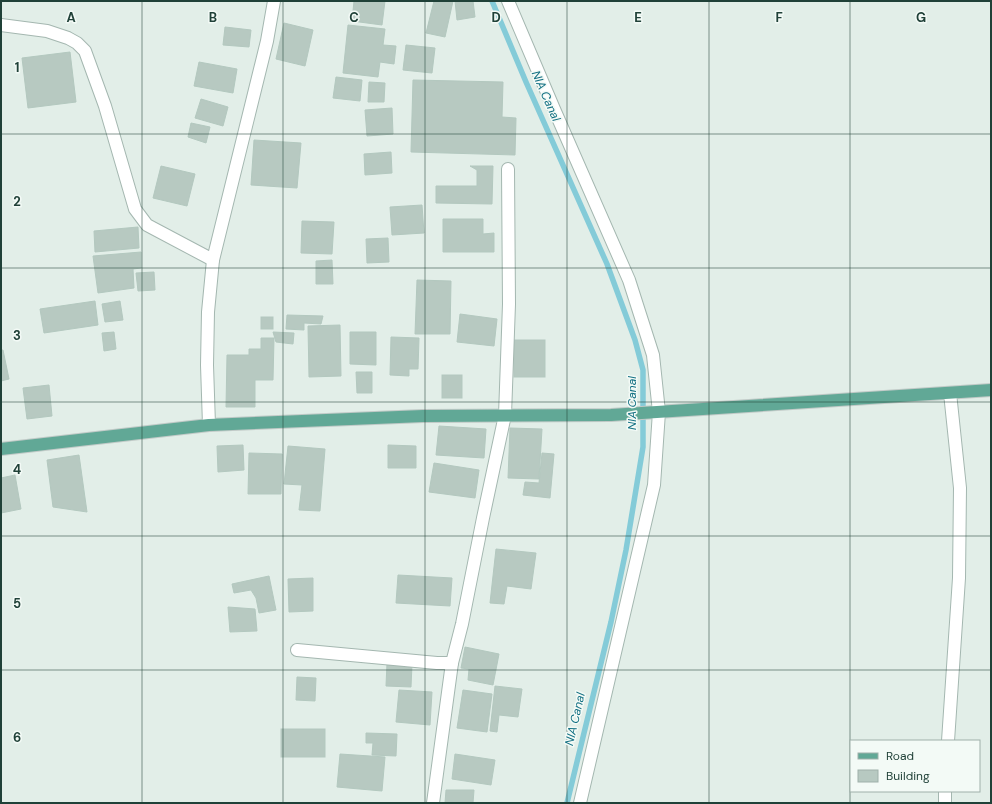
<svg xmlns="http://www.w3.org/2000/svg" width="992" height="804" viewBox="0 0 992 804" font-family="'DM Sans',sans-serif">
	<rect width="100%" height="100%" fill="#e2eee8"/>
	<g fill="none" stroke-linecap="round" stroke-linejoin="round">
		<!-- stream -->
		<path stroke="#84cbd8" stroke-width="5.5" d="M492,1L526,82L607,264L635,340L643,370V447L626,550L611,622L567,803"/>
	</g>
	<!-- building -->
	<g fill="#b7c9c1" stroke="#b3c8bf">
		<path d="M354,1H385L382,25L352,21Z"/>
		<path d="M434,1H453L445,37L426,33Z"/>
		<path d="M455,1H473L475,17L457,20Z"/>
		<path d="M284,23L313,30L305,66L276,59Z"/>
		<path d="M348,25L385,29L383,45L396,46L394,64L380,62L378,77L343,73Z"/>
		<path d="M225,27L251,30L249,47L223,45Z"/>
		<path d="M406,45L435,48L432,73L403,70Z"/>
		<path d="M70,52L76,102L28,108L22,58Z"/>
		<path d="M199,62L237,69L233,93L194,86Z"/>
		<path d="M336,77L362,80L360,101L333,98Z"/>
		<path d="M413,80L503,82L502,117L516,118L515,155L411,152Z"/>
		<path d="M369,82L385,83L384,102H368Z"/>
		<path d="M201,99L228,107L223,126L195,118Z"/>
		<path d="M392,108L393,134L367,136L365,110Z"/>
		<path d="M191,123L210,127L206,143L188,137Z"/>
		<path d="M254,140L301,143L297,188L251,185Z"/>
		<path d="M391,152L392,173L365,175L364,154Z"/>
		<path d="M161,166L195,174L187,206L153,198Z"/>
		<path d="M470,166H493L492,204L436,203V186H477V170Z"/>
		<path d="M422,205L424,233L392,235L390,207Z"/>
		<path d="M443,219H483V234L494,233V252H443Z"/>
		<path d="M302,221L334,222L332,254L301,253Z"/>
		<path d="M138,227L139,248L95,252L94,231Z"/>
		<path d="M388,238L389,262L367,263L366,239Z"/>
		<path d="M141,252V268L133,269L134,288L98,293L93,256Z"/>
		<path d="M332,260L333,284H316V261Z"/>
		<path d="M154,272L155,290L138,291L136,273Z"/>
		<path d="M417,280L451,281L450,334H415Z"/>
		<path d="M95,301L98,325L44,333L40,309Z"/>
		<path d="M120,301L123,320L105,322L102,304Z"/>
		<path d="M460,314L497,319L494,346L457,342Z"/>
		<path d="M287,315L323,316L321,324L304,323V330L286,329Z"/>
		<rect x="261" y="317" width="12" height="12"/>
		<path d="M340,325L341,376L309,377L308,326Z"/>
		<path d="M114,332L116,349L104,351L102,333Z"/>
		<path d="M273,332L294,333L293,344L276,342Z"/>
		<path d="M350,332H376V365L350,364Z"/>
		<path d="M391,337L419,338L418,369H409V376L390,375Z"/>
		<path d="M261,338H274L273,380H255V407H226L227,355H249V349H261Z"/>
		<rect x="514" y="340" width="31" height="37"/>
		<path d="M1,350H3L9,379L1,381Z"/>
		<path d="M356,372H372V393H357Z"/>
		<rect x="442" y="375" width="20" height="23"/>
		<path d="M49,385L52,416L27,419L23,388Z"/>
		<path d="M439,426L486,429L484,458L436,455Z"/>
		<path d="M510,428L542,429L539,479L508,478Z"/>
		<path d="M243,445L244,470L218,472L217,446Z"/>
		<path d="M388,445L416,446V468H388Z"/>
		<path d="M288,446L325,449L320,511L299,510L302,485L284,484Z"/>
		<path d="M249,453L282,454L281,494H248Z"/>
		<path d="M542,453L554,454L550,498L523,495L525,482L539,483Z"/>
		<path d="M79,455L87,512L53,507L47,460Z"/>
		<path d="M434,463L479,470L475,498L429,492Z"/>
		<path d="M15,475L21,509L1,513V478Z"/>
		<path d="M496,549L536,553L531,589L507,586L504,604L490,603Z"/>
		<path d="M398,575L452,578L450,606L396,603Z"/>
		<path d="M269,576L276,610L259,613L256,598L251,590L234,593L232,584Z"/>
		<path d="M313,578V611L289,612L288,579Z"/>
		<path d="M228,607L255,609L257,631L230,632Z"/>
		<path d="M465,647L499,654L493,685L468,680L469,669L461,668Z"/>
		<path d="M387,663L412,664L411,687L386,686Z"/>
		<path d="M297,677L316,678L315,701L296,700Z"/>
		<path d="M495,686L522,689L518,717L499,715L497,732L490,731Z"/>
		<path d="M399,690L432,692L430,725L396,722Z"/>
		<path d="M463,690L492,694L487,732L457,728Z"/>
		<rect x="281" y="729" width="44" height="28"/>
		<path d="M366,733L397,734L396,756L372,755L373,743H366Z"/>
		<path d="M340,754L385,757L382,791L337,787Z"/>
		<path d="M455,754L495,760L491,785L452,779Z"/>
		<path d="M446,790H474L473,803H445Z"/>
	</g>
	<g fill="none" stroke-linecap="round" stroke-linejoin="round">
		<defs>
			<g id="minor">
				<path d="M508,1L554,109L629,280L653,355L659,412L654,485L580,803"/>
				<path d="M1,25L47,31L68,38L77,43L85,51L105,106L135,209L147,225L213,260"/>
				<path d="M209,425L207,365L208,312L213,260L267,41L274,1"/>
				<path d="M297,650L437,663H452L462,624L483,518L505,415L509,304L508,169"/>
				<path d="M948,741L959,578L960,488L950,393"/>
				<path d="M433,803L452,663"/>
				<path d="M945,803V791"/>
			</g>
			<path id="major" d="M1,449L209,425L423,416L611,415L991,390"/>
		</defs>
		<!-- minor casing -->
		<use href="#minor" stroke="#a4b7b0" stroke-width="14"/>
		<!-- major casing -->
		<use href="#major" stroke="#c1cac7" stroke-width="14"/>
		<!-- minor -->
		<use href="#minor" stroke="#fff" stroke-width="12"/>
		<!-- major -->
		<use href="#major" stroke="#61a896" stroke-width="12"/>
	</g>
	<!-- grid -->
	<path fill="none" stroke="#204138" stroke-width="1" stroke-opacity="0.55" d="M142,1V803M283,1V803M425,1V803M567,1V803M709,1V803M850,1V803M1,134H991M1,268H991M1,402H991M1,536H991M1,670H991"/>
	<g text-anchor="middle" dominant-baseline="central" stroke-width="3" stroke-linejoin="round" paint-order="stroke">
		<!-- water labels -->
		<g font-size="12" font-style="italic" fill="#137083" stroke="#f3faf6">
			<text transform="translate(546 96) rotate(66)">NIA Canal</text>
			<text transform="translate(632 403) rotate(-90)">NIA Canal</text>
			<text transform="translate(575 719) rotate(-77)">NIA Canal</text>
		</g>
	</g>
	<g font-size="13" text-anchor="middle" font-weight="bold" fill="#204138" stroke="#f3faf6" stroke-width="3" stroke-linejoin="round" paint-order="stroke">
		<text x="71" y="22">A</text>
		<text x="213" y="22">B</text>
		<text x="354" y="22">C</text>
		<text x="496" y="22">D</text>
		<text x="638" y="22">E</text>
		<text x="779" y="22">F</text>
		<text x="921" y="22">G</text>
		<text x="17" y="72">1</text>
		<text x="17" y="206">2</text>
		<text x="17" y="340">3</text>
		<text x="17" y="474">4</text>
		<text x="17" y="608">5</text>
		<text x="17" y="742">6</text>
	</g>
	<!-- border -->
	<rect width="992" height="804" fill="none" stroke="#204138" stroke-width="4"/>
	<!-- legend -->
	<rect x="850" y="740" width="130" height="52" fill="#f3faf6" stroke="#9fb0aa"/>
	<rect x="858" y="753" width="20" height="6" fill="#61a896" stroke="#9fb0aa"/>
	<text x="886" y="760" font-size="12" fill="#204138">Road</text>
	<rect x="858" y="770" width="20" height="12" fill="#b7c9c1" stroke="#9fb0aa"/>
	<text x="886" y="780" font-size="12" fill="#204138">Building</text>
</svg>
